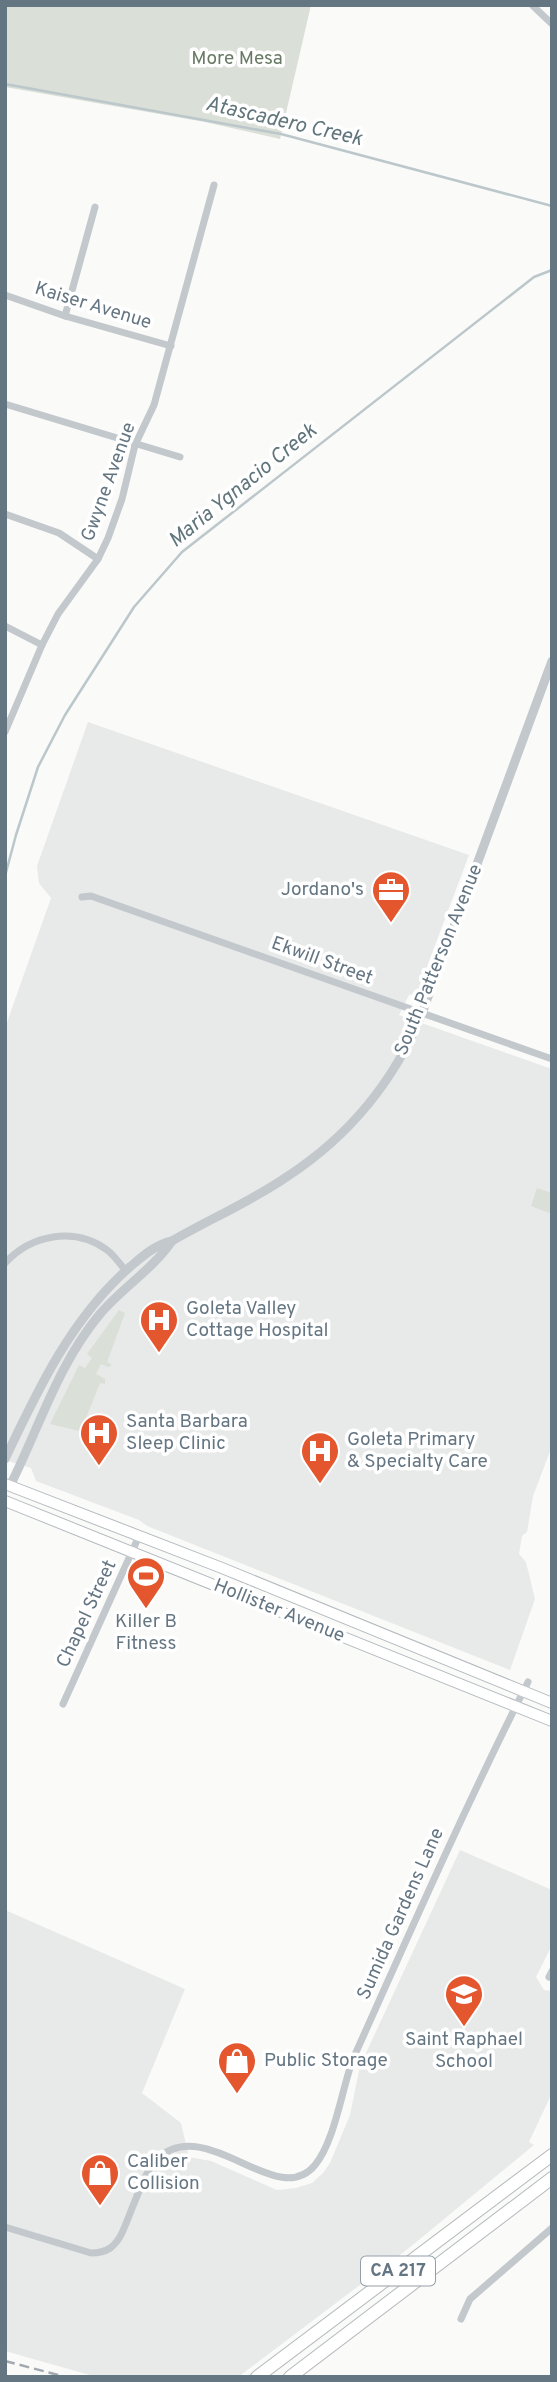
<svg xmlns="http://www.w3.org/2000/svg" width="557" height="2382" viewBox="0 0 557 2382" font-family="Overpass,sans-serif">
	<rect width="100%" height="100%" fill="#fafaf8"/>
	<!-- built -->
	<g fill="#e8e9e9">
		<path d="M88,722L469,855L417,993L409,995L399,1015L552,1069V1446L533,1496L527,1532L522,1536L519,1554L526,1562L535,1599L510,1670L147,1526L139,1520L36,1481L31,1468L5,1460V1028L51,898L39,883L37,866Z"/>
		<path d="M460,1850L552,1890V1945L536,1977L544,1990L552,1991V2093L529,2142L534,2145L409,2248L238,2377H97L5,2351V1910L185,1989L142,2093L181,2123L189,2157L211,2161L277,2190L296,2188L312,2183L323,2173L330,2163L350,2115L360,2066Z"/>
	</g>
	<!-- green -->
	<g fill="#dadfd7">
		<path d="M5,5H311L280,139L205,122L5,87Z"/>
		<path d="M537,1188L552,1193V1214L531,1206Z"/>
		<path d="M119,1310L125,1313L107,1362L112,1365L108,1367L101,1364L96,1374L105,1379V1384L100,1383L86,1418L90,1425L88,1433L50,1424L79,1365L85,1368L92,1358L87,1354Z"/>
	</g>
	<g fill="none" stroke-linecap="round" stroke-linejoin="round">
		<!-- stream -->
		<g stroke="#bbc7cb" stroke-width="2.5">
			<path d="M5,84L281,134L552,206"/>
			<path d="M5,876L16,835L38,767L65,715L134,607L182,552L534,277L552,270"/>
		</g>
		<defs>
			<g id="secondary">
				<path d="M5,1484L222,1568L552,1703"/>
				<path d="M5,1501L552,1721"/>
			</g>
			<g id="motorway">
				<path d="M257,2377L552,2155"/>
				<path d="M290,2377L552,2178"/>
			</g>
		</defs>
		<!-- secondary casing -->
		<use href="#secondary" stroke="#b3babf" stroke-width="12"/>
		<!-- motorway casing -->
		<use href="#motorway" stroke="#b4b9bd" stroke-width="14"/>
		<!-- minor -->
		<g stroke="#c3c8cc" stroke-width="7">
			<path d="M532,5L552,24"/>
			<path d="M5,295L65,316L171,346"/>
			<path d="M65,316L95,207"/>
			<path d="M5,404L180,457"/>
			<path d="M5,514L59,533L98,559"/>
			<path d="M5,626L42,645"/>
			<path d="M5,732L42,645L58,614L98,559L108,538L122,499L135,445L154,405L214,185"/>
			<path d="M82,897L91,896L552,1059"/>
			<path d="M5,1263C31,1235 74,1226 107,1250C114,1255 120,1264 126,1271"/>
			<path d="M63,1704L139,1536"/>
			<path d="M549,1977L552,1971"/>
			<path d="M5,2227L91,2253C107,2253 115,2247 122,2233C130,2216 144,2172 156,2160C205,2111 277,2212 315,2165C335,2141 342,2088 353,2059C410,1932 466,1805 528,1682"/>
			<path d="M461,2319L470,2299L552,2228"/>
		</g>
		<!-- tertiary -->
		<g stroke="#c3c8cc" stroke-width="9">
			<path d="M5,1459C38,1389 72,1317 131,1266C144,1255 155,1245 172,1241C210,1219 252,1201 288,1176C349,1136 395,1080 422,1013L552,661"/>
			<path d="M10,1486C39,1428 58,1364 100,1314C122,1288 153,1269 172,1241"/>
		</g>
		<!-- secondary -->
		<use href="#secondary" stroke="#fff" stroke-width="10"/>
		<!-- motorway -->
		<use href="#motorway" stroke="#fff" stroke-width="12"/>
		<!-- rail -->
		<path stroke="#a2aab0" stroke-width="2.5" stroke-dasharray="10 5" stroke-linecap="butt" d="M5,2361L66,2377"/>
	</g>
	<!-- icons -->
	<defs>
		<symbol id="office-pin" viewBox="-11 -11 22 30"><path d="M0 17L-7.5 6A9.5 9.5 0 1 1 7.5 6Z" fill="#e4572e" stroke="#fff"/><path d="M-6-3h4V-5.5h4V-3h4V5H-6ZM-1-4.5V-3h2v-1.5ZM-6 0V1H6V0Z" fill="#fff"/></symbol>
		<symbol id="hospital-pin" viewBox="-11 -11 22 30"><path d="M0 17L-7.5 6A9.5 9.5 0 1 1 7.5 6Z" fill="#e4572e" stroke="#fff"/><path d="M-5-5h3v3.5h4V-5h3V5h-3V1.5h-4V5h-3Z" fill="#fff"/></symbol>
		<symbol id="stadium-pin" viewBox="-11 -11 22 30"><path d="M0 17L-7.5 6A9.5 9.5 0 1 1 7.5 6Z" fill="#e4572e" stroke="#fff"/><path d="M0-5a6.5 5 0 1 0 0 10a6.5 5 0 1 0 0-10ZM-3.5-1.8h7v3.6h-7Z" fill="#fff"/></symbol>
		<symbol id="school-pin" viewBox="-11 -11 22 30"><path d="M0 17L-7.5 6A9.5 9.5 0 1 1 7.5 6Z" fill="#e4572e" stroke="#fff"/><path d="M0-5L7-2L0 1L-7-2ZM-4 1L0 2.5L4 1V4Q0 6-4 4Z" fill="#fff"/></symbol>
		<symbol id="shop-pin" viewBox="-11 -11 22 30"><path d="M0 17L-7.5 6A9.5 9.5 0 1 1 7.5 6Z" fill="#e4572e" stroke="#fff"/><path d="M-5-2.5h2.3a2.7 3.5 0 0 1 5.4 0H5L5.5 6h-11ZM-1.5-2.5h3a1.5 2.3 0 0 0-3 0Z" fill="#fff"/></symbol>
	</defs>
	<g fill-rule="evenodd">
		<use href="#office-pin" x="369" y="868" width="44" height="60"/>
		<use href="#hospital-pin" x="137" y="1298" width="44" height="60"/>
		<use href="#hospital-pin" x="77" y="1411" width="44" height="60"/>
		<use href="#hospital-pin" x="298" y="1429" width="44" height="60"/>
		<use href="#stadium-pin" x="124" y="1554" width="44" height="60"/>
		<use href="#school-pin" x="442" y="1972" width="44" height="60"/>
		<use href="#shop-pin" x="215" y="2039" width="44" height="60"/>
		<use href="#shop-pin" x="78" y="2151" width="44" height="60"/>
	</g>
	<g text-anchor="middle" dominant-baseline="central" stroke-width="7" stroke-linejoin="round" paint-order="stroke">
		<!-- shield labels -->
		<rect fill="#fff" stroke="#939fa8" stroke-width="2" x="361" y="2256.5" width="74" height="29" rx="5"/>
		<g font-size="18" font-weight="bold" fill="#657683">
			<text x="398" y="2271">CA 217</text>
		</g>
		<!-- park labels -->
		<g font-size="19" fill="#687a64" stroke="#fff">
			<text x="237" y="59">More Mesa</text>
		</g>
		<!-- street labels -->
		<g font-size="19" fill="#657683" stroke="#fff">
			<text transform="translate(93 306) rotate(17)">Kaiser Avenue</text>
			<text transform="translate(109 482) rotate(-70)">Gwyne Avenue</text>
			<text transform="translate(439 960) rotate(-68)">South Patterson Avenue</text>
			<text transform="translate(322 961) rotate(20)">Ekwill Street</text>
			<text transform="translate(279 1611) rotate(22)">Hollister Avenue</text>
			<text transform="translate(87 1614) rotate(-65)">Chapel Street</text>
			<text transform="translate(401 1914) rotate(-66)">Sumida Gardens Lane</text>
		</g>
		<!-- poi labels -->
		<g font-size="19" fill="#657683" stroke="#fff" text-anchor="start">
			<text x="364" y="890" text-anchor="end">Jordano's</text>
			<text x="186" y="1309">Goleta Valley<tspan x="186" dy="22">Cottage Hospital</tspan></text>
			<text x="126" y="1422">Santa Barbara<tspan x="126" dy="22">Sleep Clinic</tspan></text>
			<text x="347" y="1440">Goleta Primary<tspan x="347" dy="22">&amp; Specialty Care</tspan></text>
			<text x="146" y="1622" text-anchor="middle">Killer B<tspan x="146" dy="22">Fitness</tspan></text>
			<text x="464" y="2040" text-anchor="middle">Saint Raphael<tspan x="464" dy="22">School</tspan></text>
			<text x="264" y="2061">Public Storage</text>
			<text x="127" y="2162">Caliber<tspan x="127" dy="22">Collision</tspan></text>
		</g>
		<!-- water labels -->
		<g font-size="21" font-style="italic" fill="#60757c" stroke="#fff">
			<text transform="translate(284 122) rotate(13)">Atascadero Creek</text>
			<text transform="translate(243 486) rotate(-39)">Maria Ygnacio Creek</text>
		</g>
	</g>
	<!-- border -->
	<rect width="557" height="2382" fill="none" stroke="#657683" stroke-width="14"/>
</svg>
